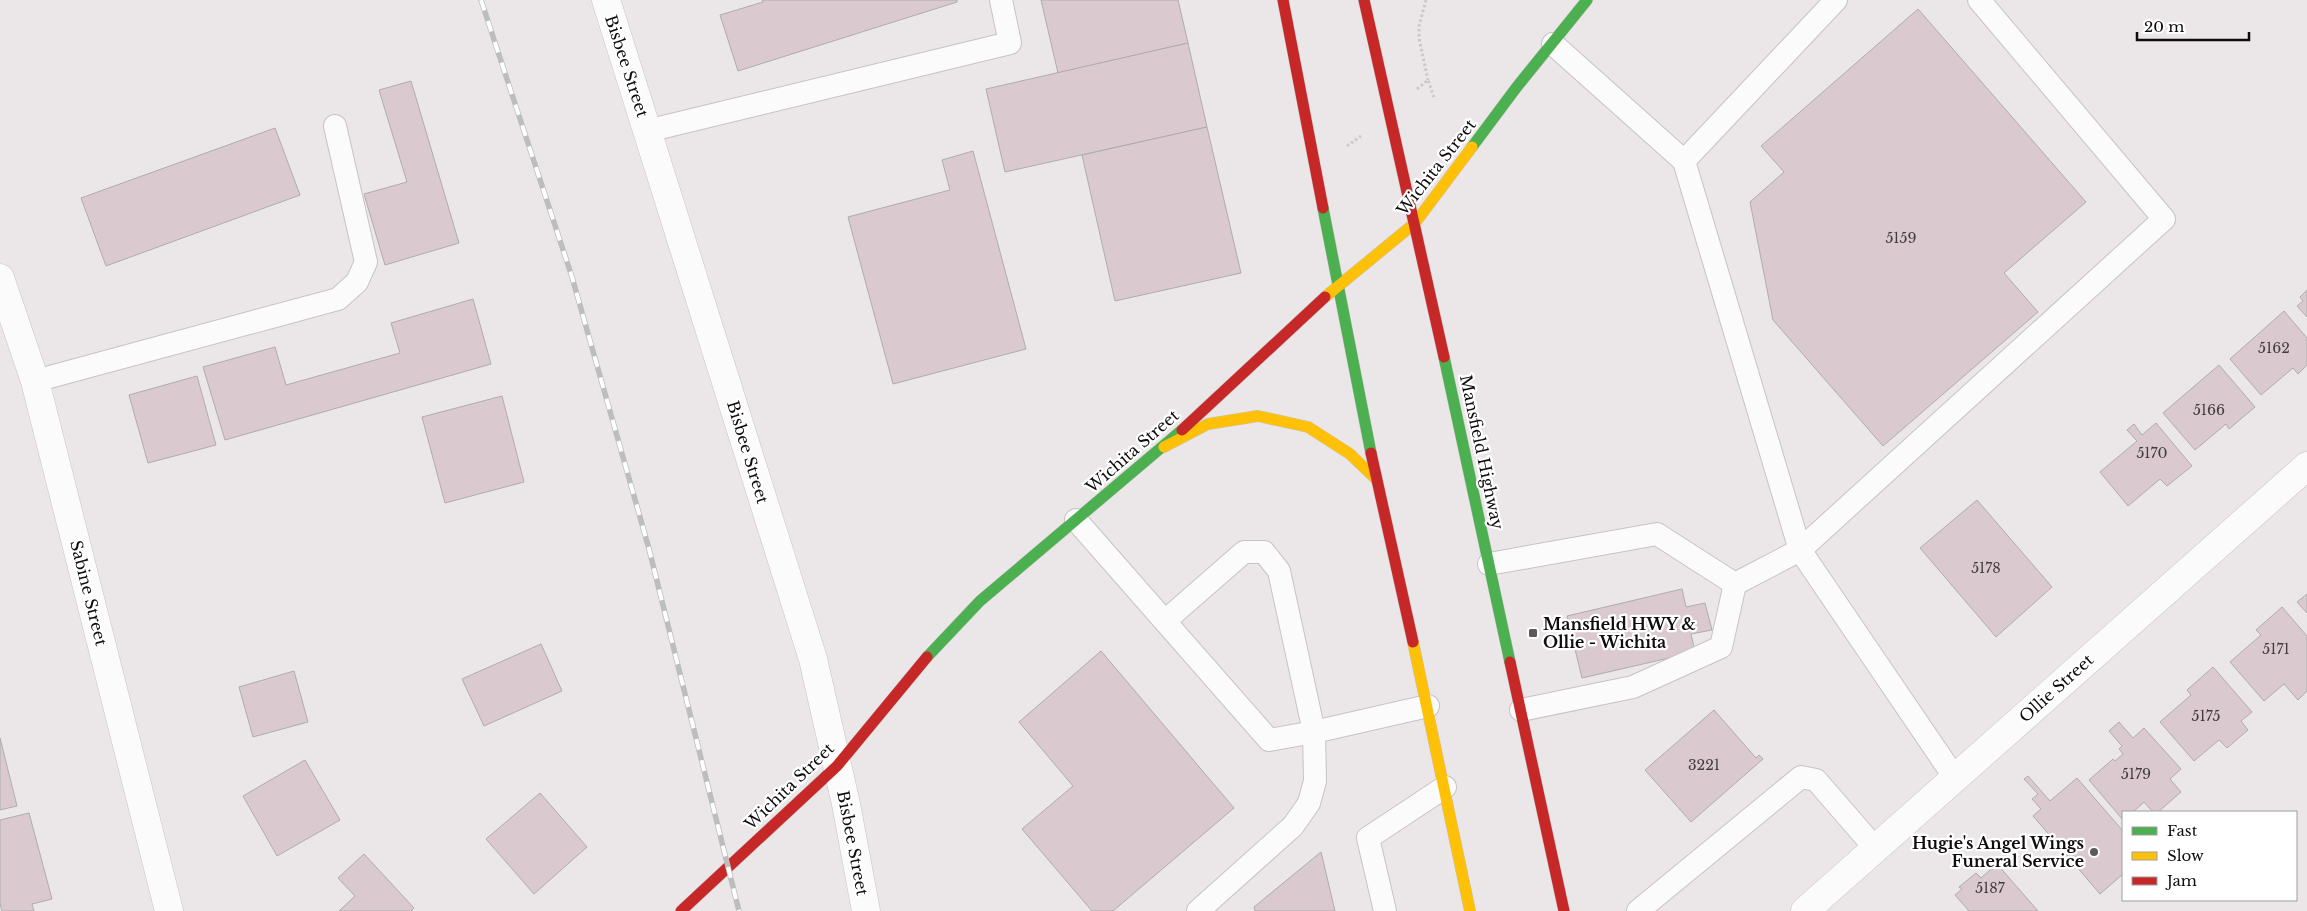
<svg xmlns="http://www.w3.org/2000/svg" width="2307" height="911" viewBox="0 0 2307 911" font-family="'Libre Baskerville',serif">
	<rect width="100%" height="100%" fill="#ebe7e9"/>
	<!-- building -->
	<g fill="#dacacf" stroke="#aeacac">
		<path d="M762,0H957V2L738,71L720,15L763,2Z"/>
		<path d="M1041,0H1178L1188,43L1058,73Z"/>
		<path d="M1918,9L2086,202L2004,273L2038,312L1883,446L1773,320L1750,202L1784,172L1761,146Z"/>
		<path d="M1188,43L1207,127L1005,172L986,89Z"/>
		<path d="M411,81L459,243L385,265L364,194L407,182L379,90Z"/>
		<path d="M1207,127L1241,273L1115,301L1082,155Z"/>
		<path d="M275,128L300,195L106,266L81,198Z"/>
		<path d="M973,151L1026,349L893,384L848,217L950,190L942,160Z"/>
		<path d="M2307,290V317L2297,306L2303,301L2300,297Z"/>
		<path d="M473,299L491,364L225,440L203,367L275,347L286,385L400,353L391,323Z"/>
		<path d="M2284,311L2307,338V365L2298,374L2293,368L2261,395L2230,359Z"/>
		<path d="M2219,365L2255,407L2229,429L2226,424L2195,450L2163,413Z"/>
		<path d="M197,376L216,445L148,463L129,395Z"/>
		<path d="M502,396L524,482L445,503L422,417Z"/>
		<path d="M2156,423L2192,466L2167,486L2160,479L2128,506L2100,472L2137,441L2127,430L2134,424L2142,435Z"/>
		<path d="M1977,500L2052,587L1996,637L1920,548Z"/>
		<path d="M1682,589L1686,607L1705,603L1712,630L1691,634L1695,652L1582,678L1567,616Z"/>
		<path d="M2307,594V613L2297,602Z"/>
		<path d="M2282,607L2307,636V691L2298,700L2284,684L2264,701L2230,662L2261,635L2256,630Z"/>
		<path d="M541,644L562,691L484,726L462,679Z"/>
		<path d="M1101,651L1234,808L1113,911H1092L1022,829L1073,786L1019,722Z"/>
		<path d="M2213,667L2252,712L2241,721L2248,730L2227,748L2219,740L2194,761L2160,722L2191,695L2187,690Z"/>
		<path d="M294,671L308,722L253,737L239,687Z"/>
		<path d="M1714,710L1756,758L1759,755L1763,759L1691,822L1645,770Z"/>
		<path d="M2119,722L2133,738L2144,728L2181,769L2170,779L2181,792L2158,812H2153L2144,802L2133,812H2123V820L2089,780L2113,759L2115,761L2123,754L2119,749L2122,746L2109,731Z"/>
		<path d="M0,738L17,806L0,810Z"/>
		<path d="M305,760L340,820L277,856L243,796Z"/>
		<path d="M2028,776L2050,801L2077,778L2123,831V874L2100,894L2033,816L2041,809L2032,799L2038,794L2024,779Z"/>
		<path d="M540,793L587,847L534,894L486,839Z"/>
		<path d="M29,813L52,899L32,904L34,911H2L0,904V820Z"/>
		<path d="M1321,852L1335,911H1255L1254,907Z"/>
		<path d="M364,854L414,908L411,911H339L355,896L338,878Z"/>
		<path d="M1997,864L2038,911H1969L1955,895L1962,889L1959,887L1976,873L1981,878Z"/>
	</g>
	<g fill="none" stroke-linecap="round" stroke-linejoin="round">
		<defs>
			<g id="lane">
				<path d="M1553,44L1684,161L1800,550L2164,219L1979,0"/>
				<path d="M647,131L1010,43L1001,0"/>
				<path d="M1684,161L1836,0"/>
				<path d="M35,381L338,299L357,282L366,262L335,126"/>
				<path d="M1076,520L1269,740L1314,732L1428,706"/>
				<path d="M1489,564L1657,534L1735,584L1800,550L1955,778"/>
				<path d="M1165,621L1244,552H1264L1279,571L1314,732L1315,781L1309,803L1293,826L1198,911"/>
				<path d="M1521,710L1633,687L1721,647L1735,584"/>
				<path d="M1385,911L1368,838L1445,787"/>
				<path d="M1638,911L1801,777L1816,780L1875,848"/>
			</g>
			<g id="street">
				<path d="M606,0L813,659L846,804L866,911"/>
				<path d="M0,278L35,381L169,911"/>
				<path d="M1805,911L2307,466"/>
			</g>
			<g id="fast">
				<path d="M1472,147L1516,88L1587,0"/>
				<path d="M1323,208L1371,453"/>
				<path d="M1444,357L1510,662"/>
				<path d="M927,657L980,601L1182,430"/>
			</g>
			<g id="slow">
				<path d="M1325,297L1415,223L1472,147"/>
				<path d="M1164,447L1208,424L1258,416L1308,427L1350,454L1376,479"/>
				<path d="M1413,642L1470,911"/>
			</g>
			<g id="jam">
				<path d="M1283,0L1323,208"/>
				<path d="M1364,0L1444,357"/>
				<path d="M1182,430L1325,297"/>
				<path d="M1371,453L1413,642"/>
				<path d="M1510,662L1564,911"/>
				<path d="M681,911L837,766L927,657"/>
			</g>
		</defs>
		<!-- lane casing -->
		<use href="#lane" stroke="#c7c3c5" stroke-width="24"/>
		<!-- street casing -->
		<use href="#street" stroke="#c7c3c5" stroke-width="29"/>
		<!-- fast casing -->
		<use href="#fast" stroke="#c7c3c5" stroke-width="12"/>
		<!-- slow casing -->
		<use href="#slow" stroke="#c7c3c5" stroke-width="12"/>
		<!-- jam casing -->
		<use href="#jam" stroke="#c7c3c5" stroke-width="12"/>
		<!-- path -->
		<g stroke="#cac8ca" stroke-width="3" stroke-dasharray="2.5 2.5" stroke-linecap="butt">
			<path d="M1426,0L1419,26V38L1428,80"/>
			<path d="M1417,89L1428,80L1434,97"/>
			<path d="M1347,146L1361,136"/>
		</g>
		<!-- lane -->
		<use href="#lane" stroke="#fcfbfc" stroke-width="22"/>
		<!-- street -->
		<use href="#street" stroke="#fcfbfc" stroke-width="28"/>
		<!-- fast -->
		<use href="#fast" stroke="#4caf50" stroke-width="11"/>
		<!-- slow -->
		<use href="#slow" stroke="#ffc107" stroke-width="11"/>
		<!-- jam -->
		<use href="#jam" stroke="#c62828" stroke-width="11"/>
		<defs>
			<path id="rail" d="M481,0L572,277L649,549L739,911"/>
		</defs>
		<!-- rail casing -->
		<use href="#rail" stroke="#bebdbe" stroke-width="5.5"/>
		<!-- rail -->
		<use href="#rail" stroke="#fff" stroke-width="4" stroke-dasharray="11" stroke-linecap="butt"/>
	</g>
	<!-- markers -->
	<g fill="#5c595b" stroke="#fff" stroke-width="2">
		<rect x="1528" y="628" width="10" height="10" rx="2.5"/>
		<circle cx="2094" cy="852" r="5"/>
	</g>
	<g text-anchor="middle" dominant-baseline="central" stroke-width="4.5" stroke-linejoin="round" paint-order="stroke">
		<!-- number labels -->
		<g font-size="14" fill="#423c3e">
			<text x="1901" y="238">5159</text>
			<text x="2274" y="348">5162</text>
			<text x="2209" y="410">5166</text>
			<text x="2152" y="453">5170</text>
			<text x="1986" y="568">5178</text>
			<text x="2276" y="649">5171</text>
			<text x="2206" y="716">5175</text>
			<text x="1704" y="765">3221</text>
			<text x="2136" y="774">5179</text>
			<text x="1990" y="888">5187</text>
		</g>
		<!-- street labels -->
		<g font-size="16" fill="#0f0c0e" stroke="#fff">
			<text transform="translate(627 66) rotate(72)">Bisbee Street</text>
			<text transform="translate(1436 167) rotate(-52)">Wichita Street</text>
			<text transform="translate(1132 451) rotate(-41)">Wichita Street</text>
			<text transform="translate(748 452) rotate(73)">Bisbee Street</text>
			<text transform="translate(1482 452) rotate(78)">Mansfield Highway</text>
			<text transform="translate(89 593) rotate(76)">Sabine Street</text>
			<text transform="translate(2056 688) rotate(-42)">Ollie Street</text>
			<text transform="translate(789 786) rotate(-44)">Wichita Street</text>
			<text transform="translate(853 843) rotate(79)">Bisbee Street</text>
		</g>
		<!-- poi labels -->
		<g font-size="16" font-weight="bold" fill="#0f0c0e" stroke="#fff" text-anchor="start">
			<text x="1543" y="624">Mansfield HWY &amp;<tspan x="1543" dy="18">Ollie - Wichita</tspan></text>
			<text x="2084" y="843" text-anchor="end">Hugie's Angel Wings<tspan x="2084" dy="18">Funeral Service</tspan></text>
		</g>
	</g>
	<!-- legend -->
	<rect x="2122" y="811" width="175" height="90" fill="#ffffff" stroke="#9f9e9f"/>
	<rect x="2132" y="827" width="25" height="8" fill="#4caf50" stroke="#9f9e9f"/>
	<text x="2167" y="836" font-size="15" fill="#0f0c0e">Fast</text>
	<rect x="2132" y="852" width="25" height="8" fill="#ffc107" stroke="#9f9e9f"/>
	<text x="2167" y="861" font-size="15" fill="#0f0c0e">Slow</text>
	<rect x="2132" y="877" width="25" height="8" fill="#c62828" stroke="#9f9e9f"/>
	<text x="2167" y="886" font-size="15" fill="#0f0c0e">Jam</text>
	<!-- scale -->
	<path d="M2137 32v8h112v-8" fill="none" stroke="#0f0c0e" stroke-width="2.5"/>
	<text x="2144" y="32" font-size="15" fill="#0f0c0e" stroke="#ffffff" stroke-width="4" paint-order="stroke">20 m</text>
</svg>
